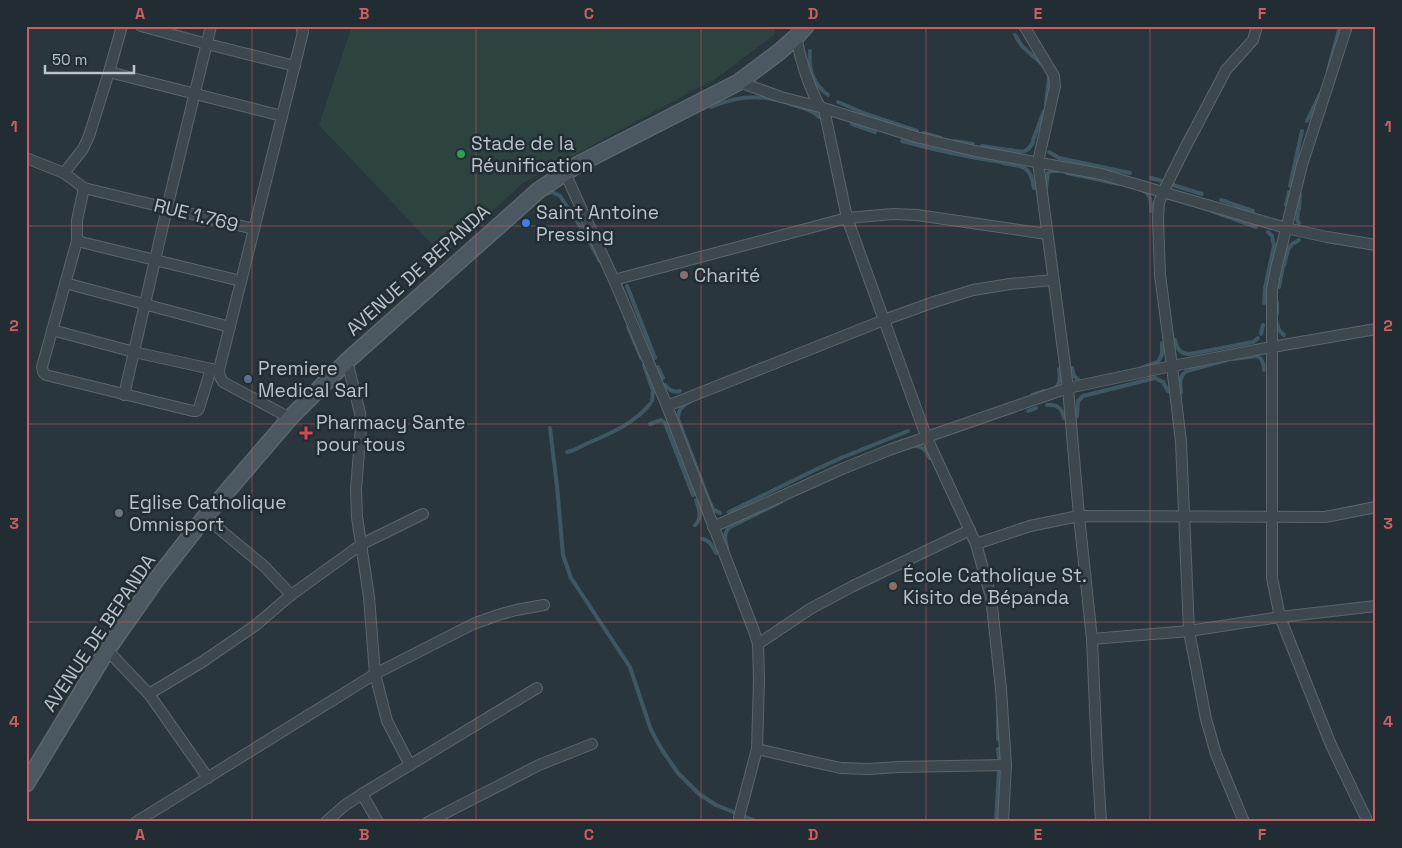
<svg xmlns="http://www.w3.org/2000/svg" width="1402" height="848" viewBox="0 0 1402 848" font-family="'Space Grotesk',sans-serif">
	<rect width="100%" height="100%" fill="#29363e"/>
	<!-- green -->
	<path fill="#2e433f" d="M352,26H775V34L713,81L696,89L523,183L443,256L319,125Z"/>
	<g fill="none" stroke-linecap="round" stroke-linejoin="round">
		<!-- stream -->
		<g stroke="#3f5663" stroke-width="4">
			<path d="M1015,35L1022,46L1044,66"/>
			<path d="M810,51C808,69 813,84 828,95"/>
			<path d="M1328,70L1340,26"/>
			<path d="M838,102L866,114L917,131"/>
			<path d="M790,104C799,107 813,109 819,117"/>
			<path d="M1046,104L1049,77"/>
			<path d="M711,107C732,98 753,94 776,100"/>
			<path d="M1307,121L1320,94"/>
			<path d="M852,124L875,132"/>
			<path d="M924,133L941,138"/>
			<path d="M1033,140L1044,111"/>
			<path d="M902,141C935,150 967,157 1001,162"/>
			<path d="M954,141L973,144"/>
			<path d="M982,146L1008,150"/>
			<path d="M1010,150C1022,152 1027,154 1033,142"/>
			<path d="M1049,152L1059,158L1130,173"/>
			<path d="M1003,163C1023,166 1031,166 1034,188"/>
			<path d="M1067,173L1119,184"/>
			<path d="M1151,178L1166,182L1167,181"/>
			<path d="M1173,185L1202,194"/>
			<path d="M1290,186L1302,131"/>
			<path d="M1046,188L1048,173L1051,171H1058"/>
			<path d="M1142,190C1152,195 1151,202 1151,211"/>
			<path d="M545,194L552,192L560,196L584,232L600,261"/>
			<path d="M1221,200L1253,211"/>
			<path d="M1286,205L1289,192"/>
			<path d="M1299,209L1300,194"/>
			<path d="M1212,211L1256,227"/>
			<path d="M1298,212L1297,220L1299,223"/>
			<path d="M1289,248L1292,244L1299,240"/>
			<path d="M1284,265L1288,250"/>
			<path d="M627,286L655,358"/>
			<path d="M1279,287L1283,266"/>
			<path d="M1265,288L1274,246L1272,236L1268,232"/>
			<path d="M1264,303L1265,290"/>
			<path d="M1277,314V302"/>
			<path d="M1277,324L1279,330L1284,335"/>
			<path d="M628,327L641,358"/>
			<path d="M1261,334L1263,325"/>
			<path d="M1175,340C1177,349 1180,354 1190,354L1253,342L1258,338"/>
			<path d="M1234,359L1257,356C1263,359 1264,364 1264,370"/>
			<path d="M644,365L652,388"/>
			<path d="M658,367L663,378"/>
			<path d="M1072,368L1074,376L1081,382"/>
			<path d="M1141,368L1158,362L1162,354V343"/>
			<path d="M665,385C669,390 674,393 680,391"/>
			<path d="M1053,389C1061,385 1060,377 1059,369"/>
			<path d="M1181,392C1180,383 1179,376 1187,371L1227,360"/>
			<path d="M1032,395L1044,391"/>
			<path d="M652,401L653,391"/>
			<path d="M690,402C682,405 678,410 678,419L708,498L713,509L720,513"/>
			<path d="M1047,405C1057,404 1062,408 1064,418"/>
			<path d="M1028,411L1036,408"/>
			<path d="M1077,416L1078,401L1083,396L1155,378L1163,382L1168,391"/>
			<path d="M650,424L661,420L665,423L693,495"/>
			<path d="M550,428L557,486L563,555L571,578L630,667L651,730L662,750L678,773L699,794L716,805L758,822"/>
			<path d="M913,446C922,445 926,450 930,458"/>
			<path d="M567,452C574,451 580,447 586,444C609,434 634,424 650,404"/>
			<path d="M846,456L908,431"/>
			<path d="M729,512L817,469L843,457"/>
			<path d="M695,525C703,517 699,510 696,500"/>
			<path d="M702,539C710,540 712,546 716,553"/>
			<path d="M727,548C725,540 723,533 730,527L781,502"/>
			<path d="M998,709V739"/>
			<path d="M998,749L999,758"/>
			<path d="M996,822L999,768"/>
		</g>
		<defs>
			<g id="street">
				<path d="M141,26L207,44L295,66"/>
				<path d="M1024,26L1054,76L1055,86L1038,162L1068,388L1079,516L1092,639L1097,755L1101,822"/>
				<path d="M796,37C801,62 808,85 820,107"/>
				<path d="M109,72L282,116"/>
				<path d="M739,82L781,97L820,107L916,137L975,151L1101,174L1286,228L1327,237L1376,245"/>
				<path d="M824,109L847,218L926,436L976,544L991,597L1001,689L1006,765L1003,822"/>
				<path d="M26,158L64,173L84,188L254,229L303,32L301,26"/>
				<path d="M64,173L83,149L89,136L109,72L122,26"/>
				<path d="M565,173L614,280L667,406L754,631L758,644L759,680L757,749L739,817L740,822"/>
				<path d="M84,188L77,220V241L42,367L43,372L46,375L193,411H197L199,408L211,369"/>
				<path d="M254,229L219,370L220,377L223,382L290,418"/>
				<path d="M77,241L241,281"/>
				<path d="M614,280L847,218L893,214L917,215L1047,234"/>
				<path d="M65,283L230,327"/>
				<path d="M52,330L134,352L216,370"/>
				<path d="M347,361L360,413L361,427L356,489L357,517L369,597L375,674L387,721L410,765"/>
				<path d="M124,395L167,208L211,26"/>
				<path d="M667,406L884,320L934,302L973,290L1010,284L1053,280"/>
				<path d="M205,517L265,567L291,595"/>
				<path d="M713,527L842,469L889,450L1068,388L1172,366L1272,347V290L1276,269L1302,165L1347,26"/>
				<path d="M976,544L1030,526L1079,516L1325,517L1376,507"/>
				<path d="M1092,639L1189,631L1280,617L1376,606"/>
				<path d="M758,644L810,609L853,586L970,530"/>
				<path d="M107,650L149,694L208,778"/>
				<path d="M149,694L202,662L256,625L291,595L362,544L423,514"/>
				<path d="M757,749L818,763L841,768L868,769L899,767L1006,765"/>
				<path d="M362,794L378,822"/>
				<path d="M1366,818L1331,745L1280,617L1272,578V347L1376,329"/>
				<path d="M136,822L375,674L473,624L498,615L516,610L544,605"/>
				<path d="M326,822L344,806L362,794L537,688"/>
				<path d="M428,822L539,765L592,744"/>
				<path d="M1244,822L1216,754L1206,719L1189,631L1181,442L1172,366L1160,275L1158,218L1159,203L1163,192L1184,150L1226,70L1253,40L1257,26"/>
			</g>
			<path id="secondary" d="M26,784L107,650L156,580L205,517L290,418L347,361L539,190L577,165L739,82L779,52L796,37L806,26"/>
		</defs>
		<!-- street casing -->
		<use href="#street" stroke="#5b666c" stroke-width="12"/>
		<!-- secondary casing -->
		<use href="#secondary" stroke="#5b666c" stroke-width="18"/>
		<!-- street -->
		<use href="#street" stroke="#3d484e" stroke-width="10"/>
		<!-- secondary -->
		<use href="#secondary" stroke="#4b5861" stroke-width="15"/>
	</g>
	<!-- grid -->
	<path fill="none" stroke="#cc5e60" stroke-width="1" stroke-opacity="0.55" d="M252,26V822M476,26V822M701,26V822M926,26V822M1150,26V822M26,226H1376M26,424H1376M26,622H1376"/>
	<!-- markers -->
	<circle fill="#2e9e5b" stroke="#212d33" stroke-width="2" cx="461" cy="154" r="5"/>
	<circle fill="#3f7fe0" stroke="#212d33" stroke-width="2" cx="526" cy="223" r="5"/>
	<g fill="#8d6e63" stroke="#212d33" stroke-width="2">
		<circle cx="684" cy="275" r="5"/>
		<circle cx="893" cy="586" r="5"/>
	</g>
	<circle fill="#5c6f8a" stroke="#212d33" stroke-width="2" cx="248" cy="379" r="5"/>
	<path fill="#e0444e" stroke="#212d33" stroke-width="2" d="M303.5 425.5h5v5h5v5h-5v5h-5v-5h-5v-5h5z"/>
	<circle fill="#6b7280" stroke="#212d33" stroke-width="2" cx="119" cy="513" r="5"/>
	<g text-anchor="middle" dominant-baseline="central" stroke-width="5" stroke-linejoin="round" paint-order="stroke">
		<!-- poi labels -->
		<g font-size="19" fill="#b9c3c9" stroke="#212d33" text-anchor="start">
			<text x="471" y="143">Stade de la<tspan x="471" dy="22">Réunification</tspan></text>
			<text x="536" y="212">Saint Antoine<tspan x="536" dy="22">Pressing</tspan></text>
			<text x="694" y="275">Charité</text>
			<text x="258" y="368">Premiere<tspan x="258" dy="22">Medical Sarl</tspan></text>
			<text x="316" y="422">Pharmacy Sante<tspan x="316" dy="22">pour tous</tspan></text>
			<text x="129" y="502">Eglise Catholique<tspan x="129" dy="22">Omnisport</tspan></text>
			<text x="903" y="575">École Catholique St.<tspan x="903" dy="22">Kisito de Bépanda</tspan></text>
		</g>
		<!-- street labels -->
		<g font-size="19" fill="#b9c3c9" stroke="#212d33">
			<text transform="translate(196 215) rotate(14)">RUE 1.769</text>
			<text transform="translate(418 270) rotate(-42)">AVENUE DE BEPANDA</text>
			<text transform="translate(99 633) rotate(-56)">AVENUE DE BEPANDA</text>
		</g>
	</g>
	<!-- border -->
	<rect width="1402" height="848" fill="none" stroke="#212d33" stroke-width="55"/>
	<!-- scale -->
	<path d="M45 65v8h89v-8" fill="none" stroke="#b9c3c9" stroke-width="2.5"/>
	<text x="52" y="65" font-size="15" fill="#b9c3c9" stroke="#212d33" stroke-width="4" paint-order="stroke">50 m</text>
	<rect x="28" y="28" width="1346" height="792" fill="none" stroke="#cc5e60" stroke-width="2"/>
	<g font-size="16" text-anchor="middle" font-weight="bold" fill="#cc5e60">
		<text x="140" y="19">A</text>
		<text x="364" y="19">B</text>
		<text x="589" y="19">C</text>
		<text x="813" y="19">D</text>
		<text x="1038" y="19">E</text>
		<text x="1262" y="19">F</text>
		<text x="14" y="132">1</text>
		<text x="1388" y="132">1</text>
		<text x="14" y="331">2</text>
		<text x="1388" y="331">2</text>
		<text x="14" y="529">3</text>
		<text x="1388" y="529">3</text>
		<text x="14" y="727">4</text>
		<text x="1388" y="727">4</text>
		<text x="140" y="840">A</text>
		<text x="364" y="840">B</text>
		<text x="589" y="840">C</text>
		<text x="813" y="840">D</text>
		<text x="1038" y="840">E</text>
		<text x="1262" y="840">F</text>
	</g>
</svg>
